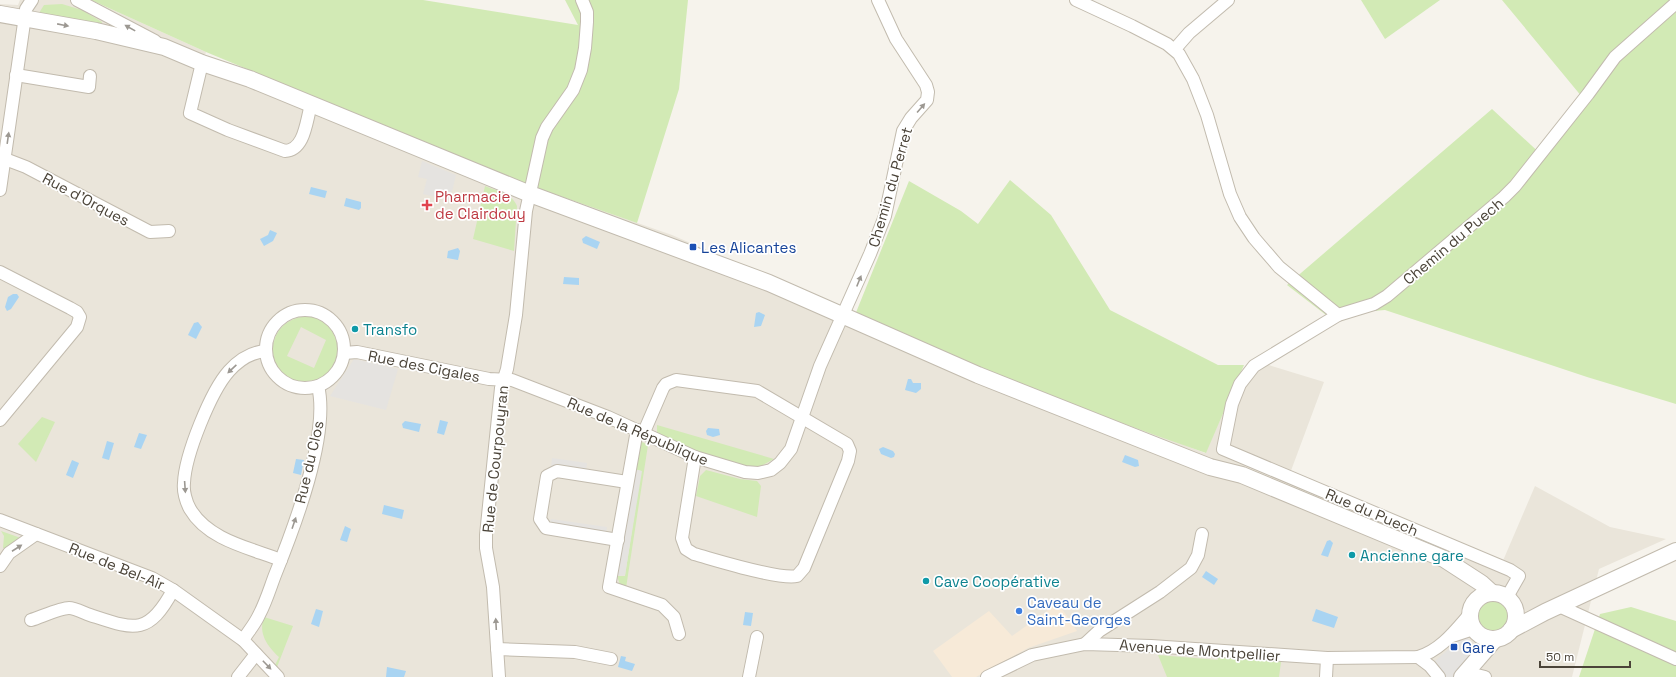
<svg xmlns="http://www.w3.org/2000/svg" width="1676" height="677" viewBox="0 0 1676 677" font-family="'Space Grotesk',sans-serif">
	<rect width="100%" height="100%" fill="#f6f3ec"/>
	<!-- residential -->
	<path fill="#eae5da" d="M20,0H91L206,52L203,62L520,182L672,235L930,347L1205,453L1241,374L1259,362L1324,382L1289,476L1502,563L1535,486L1610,527L1666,539L1599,569L1572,677H0V4L18,5Z"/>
	<!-- commercial -->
	<path fill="#f7ead8" d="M1058,603L1077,631L1028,648L976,677H952L933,651L989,611L1012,636Z"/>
	<!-- green -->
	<g fill="#d2eab5" fill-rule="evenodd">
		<path d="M91,0H423L578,25L565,0H688L679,89L637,223L520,182L206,52Z"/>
		<path d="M1361,0H1440L1385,39Z"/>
		<path d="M1502,0H1676V404L1587,377L1385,310L1326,315L1287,285L1492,109L1545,158L1587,103Z"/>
		<path d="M62,4L82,10L102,22L101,28L39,13L44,5Z"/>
		<path d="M1010,180L1051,215L1110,310L1218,365H1244L1206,453C1087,412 970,365 855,315L909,181L961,211L978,224Z"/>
		<path d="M485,186C497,191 512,193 517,206L514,251L473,239Z"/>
		<path d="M312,316C335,324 346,349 330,370C325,377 318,380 309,381C265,388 256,316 312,316ZM301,327L326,340L314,368L287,356Z"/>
		<path d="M42,417L55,422L36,462L18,444Z"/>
		<path d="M657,425L774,459L761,466H744L690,449L657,433Z"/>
		<path d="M640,441L648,445L626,588L620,585L617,576H625L641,471L634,469Z"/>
		<path d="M706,470L740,479L757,481L761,486L757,517L696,496L700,476Z"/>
		<path d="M1,531L18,537L20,538L8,548H3L4,536Z"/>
		<circle cx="1493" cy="616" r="19"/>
		<path d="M1631,607L1676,621V677H1579L1600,614Z"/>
		<path d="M264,617L293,626L277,667L275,665L279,657C267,646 258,633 264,617Z"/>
		<path d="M1158,655L1218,660L1217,657L1281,662L1279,677H1167Z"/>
	</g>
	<!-- parking -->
	<g fill="#e5e3e0">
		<path d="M422,161L456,175L450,200L423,194L427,179L418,177Z"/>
		<path d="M354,359L398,369L386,410L330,396Z"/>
		<path d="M552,458L587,463L586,471L551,467Z"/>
		<path d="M634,469L642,471L625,575L617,576Z"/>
		<path d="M551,519L607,527L606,536L549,528Z"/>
		<path d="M1466,636L1470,641L1472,650L1466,663L1455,677H1444L1435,661L1460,639Z"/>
	</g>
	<!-- water -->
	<g fill="#a9d4f2">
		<path d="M311,187L327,191L325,198L309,194Z"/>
		<path d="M346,198L361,202V208L359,210L344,206Z"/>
		<path d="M270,230L277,233L273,241L264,246L260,239L268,235Z"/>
		<path d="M586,236L600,242L597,249L583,243L582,239Z"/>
		<path d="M458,248L460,251L458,260L447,258L448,251Z"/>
		<path d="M564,277L579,278V285L563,284Z"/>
		<path d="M13,294H17L19,297L11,309L7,311L5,307L8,297Z"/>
		<path d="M759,312L765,315L761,326L754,327L756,313Z"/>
		<path d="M198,322L202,327L196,339L188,335L194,323Z"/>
		<path d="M908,379H911L913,383H921V389L916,393L905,390Z"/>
		<path d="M440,420L448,422L444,435L437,433Z"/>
		<path d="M405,421L421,424L419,432L403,428L402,424Z"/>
		<path d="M708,428L719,429L720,435L713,437L707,435L706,431Z"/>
		<path d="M139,433L147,435L141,449L134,447Z"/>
		<path d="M107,441L114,443L109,460L102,458Z"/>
		<path d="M883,447L893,451L895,454L894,457L891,458L881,454L879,449Z"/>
		<path d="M1125,455L1138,460L1139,466L1135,467L1122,462Z"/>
		<path d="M296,459L304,460L301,475L293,473Z"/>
		<path d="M72,460L79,463L73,478L66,475Z"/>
		<path d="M384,505L404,510L402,519L382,514Z"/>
		<path d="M345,526L351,529L347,542L340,540Z"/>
		<path d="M1330,540L1333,543L1328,557L1321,555L1327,541Z"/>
		<path d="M1206,571L1218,579L1214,585L1202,577Z"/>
		<path d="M316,609L323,611L319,627L311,624Z"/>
		<path d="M1316,609L1338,617L1334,628L1312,621Z"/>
		<path d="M745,612L753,613L751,626L743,625Z"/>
		<path d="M621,656L626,657L625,661L635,664L632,671L618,667Z"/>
		<path d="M387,667L406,671L404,677H386Z"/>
	</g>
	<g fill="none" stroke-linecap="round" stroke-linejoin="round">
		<defs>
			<g id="minor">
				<path d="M77,0L155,41"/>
				<path d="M1076,0L1132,26L1167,44L1179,54L1193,79L1207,115L1230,194L1240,217L1254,238L1279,267L1338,315"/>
				<path d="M1175,49L1189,33L1228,0"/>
				<path d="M202,63L190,113L228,130L285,151C305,150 306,121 311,105"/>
				<path d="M16,75L89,87L90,76"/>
				<path d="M0,157L26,167L150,232L169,231"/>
				<path d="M0,190L26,9L32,0"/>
				<path d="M0,272L70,308L77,312L80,317L77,327L0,420"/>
				<circle cx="305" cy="349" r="39"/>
				<path d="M266,351C251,352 239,360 229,371C211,391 185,455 184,483C183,491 186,502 190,509C208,540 250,548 281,560"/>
				<path d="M344,353L357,352L489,379L512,380L608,417L695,457L745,472L758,473L771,470L780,463L791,449L820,366L870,254L885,216L903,131L911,118L927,100L928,92L926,85L896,39L878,0"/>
				<path d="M637,430L609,587L662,605L674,617L679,634"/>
				<path d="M644,432L663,388L666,384L676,380L757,391L847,444L850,451L848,461L804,568L797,576C779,580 716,560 694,554L686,549L682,538L695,457"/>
				<path d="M0,520L152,578L173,590L243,640L278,677"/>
				<path d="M618,540L546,528L540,519L547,476L557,471L627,482"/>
				<path d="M0,566L9,553L36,534"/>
				<path d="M1507,597L1519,576L1510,570L1223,449L1232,404L1240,384L1254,366L1338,315L1374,304L1387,296L1504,197L1515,186L1588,94L1615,57L1676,3"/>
				<path d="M1559,606L1676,659"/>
				<path d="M31,620C41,617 60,608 69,608C75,608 84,613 90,615C133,629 148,637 173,590"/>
				<path d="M1452,636L1473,629"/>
				<path d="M243,640C248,632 255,624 259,615C266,602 270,588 275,575C294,528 330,435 318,386"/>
				<path d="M1085,644L1099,631L1160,592L1191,568L1198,555L1202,534"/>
				<path d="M497,649L575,652L611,659"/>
				<path d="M1418,657L1430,666L1439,677"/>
				<path d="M1465,672L1485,677"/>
				<path d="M238,677L256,654"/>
				<path d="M499,677L493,587L486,548V535L501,388L507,369L516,315L526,211L542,138L547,127L573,90L581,70L585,48L587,22V12L582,0"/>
				<path d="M749,677L757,637"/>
				<path d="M987,677L1032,655L1085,644L1151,646L1327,658L1418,657C1440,651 1455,631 1469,615"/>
				<path d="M1326,677L1327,658"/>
			</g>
			<g id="tertiary">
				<path d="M0,14L96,31L164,47L202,63L250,79L530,194L769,283L978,375L1210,467L1242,475L1444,559L1481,583L1492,593"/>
				<circle cx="1493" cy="616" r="23"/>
				<path d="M1511,630L1545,612L1676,551"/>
				<path d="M1462,677L1495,639"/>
			</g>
		</defs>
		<!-- minor casing -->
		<use href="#minor" stroke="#c2bbae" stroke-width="14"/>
		<!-- tertiary casing -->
		<use href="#tertiary" stroke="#c2bbae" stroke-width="18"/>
		<!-- minor -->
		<use href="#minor" stroke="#fff" stroke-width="12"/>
		<!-- tertiary -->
		<use href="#tertiary" stroke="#fff" stroke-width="16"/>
	</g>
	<!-- one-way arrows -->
	<defs><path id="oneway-solid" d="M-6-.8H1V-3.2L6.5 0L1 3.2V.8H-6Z"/></defs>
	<g fill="#9c9892">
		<use href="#oneway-solid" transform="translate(63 25) rotate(11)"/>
		<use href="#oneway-solid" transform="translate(130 28) rotate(-151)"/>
		<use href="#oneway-solid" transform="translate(921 108) rotate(-49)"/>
		<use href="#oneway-solid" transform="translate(8 138) rotate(-82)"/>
		<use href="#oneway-solid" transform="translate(859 281) rotate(-68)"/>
		<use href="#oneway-solid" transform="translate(232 369) rotate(137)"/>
		<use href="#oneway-solid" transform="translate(185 487) rotate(86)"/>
		<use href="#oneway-solid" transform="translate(294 523) rotate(-71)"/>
		<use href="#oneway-solid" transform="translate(17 548) rotate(-33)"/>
		<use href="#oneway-solid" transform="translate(496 624) rotate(-93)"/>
		<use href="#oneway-solid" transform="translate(267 665) rotate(46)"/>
	</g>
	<!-- markers -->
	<path fill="#e0444e" stroke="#fff" stroke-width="1.5" d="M425 199h4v4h4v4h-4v4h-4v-4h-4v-4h4z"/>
	<g fill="#1a4fb4" stroke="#fff" stroke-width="1.5">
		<rect x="689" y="243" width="8" height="8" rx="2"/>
		<rect x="1450" y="643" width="8" height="8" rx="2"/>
	</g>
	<g fill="#0f9aa8" stroke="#fff" stroke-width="1.5">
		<circle cx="355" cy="329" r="4"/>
		<circle cx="1352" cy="555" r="4"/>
		<circle cx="926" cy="581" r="4"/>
	</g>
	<circle fill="#3f7fe0" stroke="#fff" stroke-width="1.5" cx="1019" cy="611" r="4"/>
	<g text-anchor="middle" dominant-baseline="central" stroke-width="3.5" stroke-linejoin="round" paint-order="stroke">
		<!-- street labels -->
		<g font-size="15" fill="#4b4439" stroke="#fff">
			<text transform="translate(890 187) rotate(-74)">Chemin du Perret</text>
			<text transform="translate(86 199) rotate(28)">Rue d'Orques</text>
			<text transform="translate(1453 241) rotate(-40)">Chemin du Puech</text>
			<text transform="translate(424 366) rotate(11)">Rue des Cigales</text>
			<text transform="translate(638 431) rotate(23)">Rue de la République</text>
			<text transform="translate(495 459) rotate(-84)">Rue de Courpouyran</text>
			<text transform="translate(309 462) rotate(-77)">Rue du Clos</text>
			<text transform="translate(1372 512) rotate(23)">Rue du Puech</text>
			<text transform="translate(117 566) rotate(22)">Rue de Bel-Air</text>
			<text transform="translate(1200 650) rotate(4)">Avenue de Montpellier</text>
		</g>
		<!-- health labels -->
		<g font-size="15" fill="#be3a42" stroke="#fff" text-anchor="start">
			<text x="435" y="196">Pharmacie<tspan x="435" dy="17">de Clairdouy</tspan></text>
		</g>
		<!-- transit labels -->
		<g font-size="15" fill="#164399" stroke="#fff" text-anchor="start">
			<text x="701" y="247">Les Alicantes</text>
			<text x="1462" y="647">Gare</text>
		</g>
		<!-- culture labels -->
		<g font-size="15" fill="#0d838f" stroke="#fff" text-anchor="start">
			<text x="363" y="329">Transfo</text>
			<text x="1360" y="555">Ancienne gare</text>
			<text x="934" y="581">Cave Coopérative</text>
		</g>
		<!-- shop labels -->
		<g font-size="15" fill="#366cbe" stroke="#fff" text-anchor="start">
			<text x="1027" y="602">Caveau de<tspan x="1027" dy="17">Saint-Georges</tspan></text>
		</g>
	</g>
	<!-- scale -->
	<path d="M1540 661v6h90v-6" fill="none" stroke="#4b4439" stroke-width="2"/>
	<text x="1546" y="661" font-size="12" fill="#4b4439" stroke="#ffffff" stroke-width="3" paint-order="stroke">50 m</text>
</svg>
